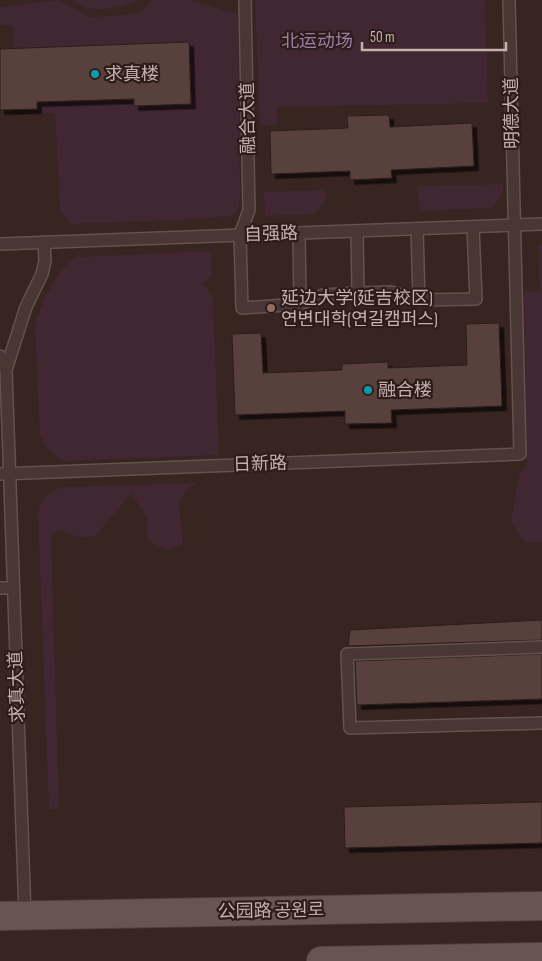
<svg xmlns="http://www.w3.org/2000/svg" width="542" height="961" viewBox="0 0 542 961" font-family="'Sofia Sans Condensed','Noto Sans SC','Noto Sans KR',sans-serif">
	<defs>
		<filter id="shadow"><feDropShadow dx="4.5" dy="4.5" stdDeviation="0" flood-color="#0009"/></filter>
	</defs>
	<rect width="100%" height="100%" fill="#382420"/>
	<!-- green -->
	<g fill="#402732">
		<path d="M58,0L90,17L126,15L141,12L152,0H189L238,14L240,196L238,208L235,215L202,219L71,224L60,212L55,113L38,114L37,102L134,99V106L191,104L189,42L14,48L13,25H0V7Z"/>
		<path d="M72,0H139C120,9 89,15 72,0Z"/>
		<path d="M255,0H485L488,103L277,107V125H260Z"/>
		<path d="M503,184V191L493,208L421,211L419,207L417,186Z"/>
		<path d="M321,190L325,192L327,199L315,214L265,216L264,192Z"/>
		<path d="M538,245H542V542H525L511,523L519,473L527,467L524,291L540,292Z"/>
		<path d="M211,251L212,276L203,283L213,299L219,455L65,461C51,455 45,448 40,434L35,327C40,305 56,270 76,257Z"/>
		<path d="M198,483L187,489L179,503L183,544L166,550L147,540V517L131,493L96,535L82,538L59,530L51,535L59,809L49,810L38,514C40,500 49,492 62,487Z"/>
	</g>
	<!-- building -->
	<g fill="#58403c" stroke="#2f1e1b" filter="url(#shadow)">
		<path d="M189,42L191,104L134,106V99L37,102V109L0,110V49Z"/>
		<path d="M389,115L390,127L472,123L474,166L391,170L392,178L350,180V171L271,174L270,131L348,128L347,116Z"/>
		<path d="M499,323L502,406L391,410L392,423L345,424V411L235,415L232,334L261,333L263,373L342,370V364L388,362V368L467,365L466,324Z"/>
		<path d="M542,620V640L348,646L350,630Z"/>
		<path d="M542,654V699L357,705L355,661Z"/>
		<path d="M542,802V843L345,848L344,807Z"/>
	</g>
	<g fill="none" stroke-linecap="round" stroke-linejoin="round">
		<defs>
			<g id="lane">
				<path d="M245,0L249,210L240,235L242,308L300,304L323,295L358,293L391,292L419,300L476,299L473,227"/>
				<path d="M417,229L419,300"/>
				<path d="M357,232L358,293"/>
				<path d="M299,233L300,304"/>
				<path d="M0,244L542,224"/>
				<path d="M0,356L6,370"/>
				<path d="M0,474L520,454L509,0"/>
				<path d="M0,588H13"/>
				<path d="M542,647L347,654L350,728L542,723"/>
				<path d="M25,915L6,370L26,307L42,274L45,261L44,242"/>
			</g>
			<g id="primary">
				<path d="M0,916L542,906"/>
				<path d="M321,961L542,957"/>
			</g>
		</defs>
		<!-- lane casing -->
		<use href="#lane" stroke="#63524e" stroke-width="14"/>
		<!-- primary casing -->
		<use href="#primary" stroke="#52403d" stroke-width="30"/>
		<!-- lane -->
		<use href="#lane" stroke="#483734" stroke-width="11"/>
		<!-- primary -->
		<use href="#primary" stroke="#685552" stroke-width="28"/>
	</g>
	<!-- markers -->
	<g fill="#0f9aa8" stroke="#2d1c19" stroke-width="2">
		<circle cx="95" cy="74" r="5"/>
		<circle cx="368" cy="390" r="5"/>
	</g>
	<circle fill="#8d6e63" stroke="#2d1c19" stroke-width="2" cx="271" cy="308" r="5"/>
	<g text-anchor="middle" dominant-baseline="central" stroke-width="4.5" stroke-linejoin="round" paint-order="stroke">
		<!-- park labels -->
		<g font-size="18" fill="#9c7da5" stroke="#2d1c19">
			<text x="317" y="41">北运动场</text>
		</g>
		<!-- poi labels -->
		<g font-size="18" fill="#c5b2ae" stroke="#2d1c19" text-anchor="start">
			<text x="105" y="74">求真楼</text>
			<text x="281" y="298">延边大学(延吉校区)<tspan x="281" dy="21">연변대학(연길캠퍼스)</tspan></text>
			<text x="378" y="390">融合楼</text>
		</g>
		<!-- street labels -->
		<g font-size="18" fill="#c5b2ae" stroke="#2d1c19">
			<text transform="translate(512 113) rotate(-91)">明德大道</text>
			<text transform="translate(248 118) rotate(-91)">融合大道</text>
			<text transform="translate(271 234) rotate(-2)">自强路</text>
			<text transform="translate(260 464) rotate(-2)">日新路</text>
			<text transform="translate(17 687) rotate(-92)">求真大道</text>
			<text transform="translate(271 911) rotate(-1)">公园路 공원로</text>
		</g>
	</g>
	<!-- scale -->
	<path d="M362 42v8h144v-8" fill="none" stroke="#c5b2ae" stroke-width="2.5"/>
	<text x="370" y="42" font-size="15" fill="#c5b2ae" stroke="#2d1c19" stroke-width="4" paint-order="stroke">50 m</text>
</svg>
